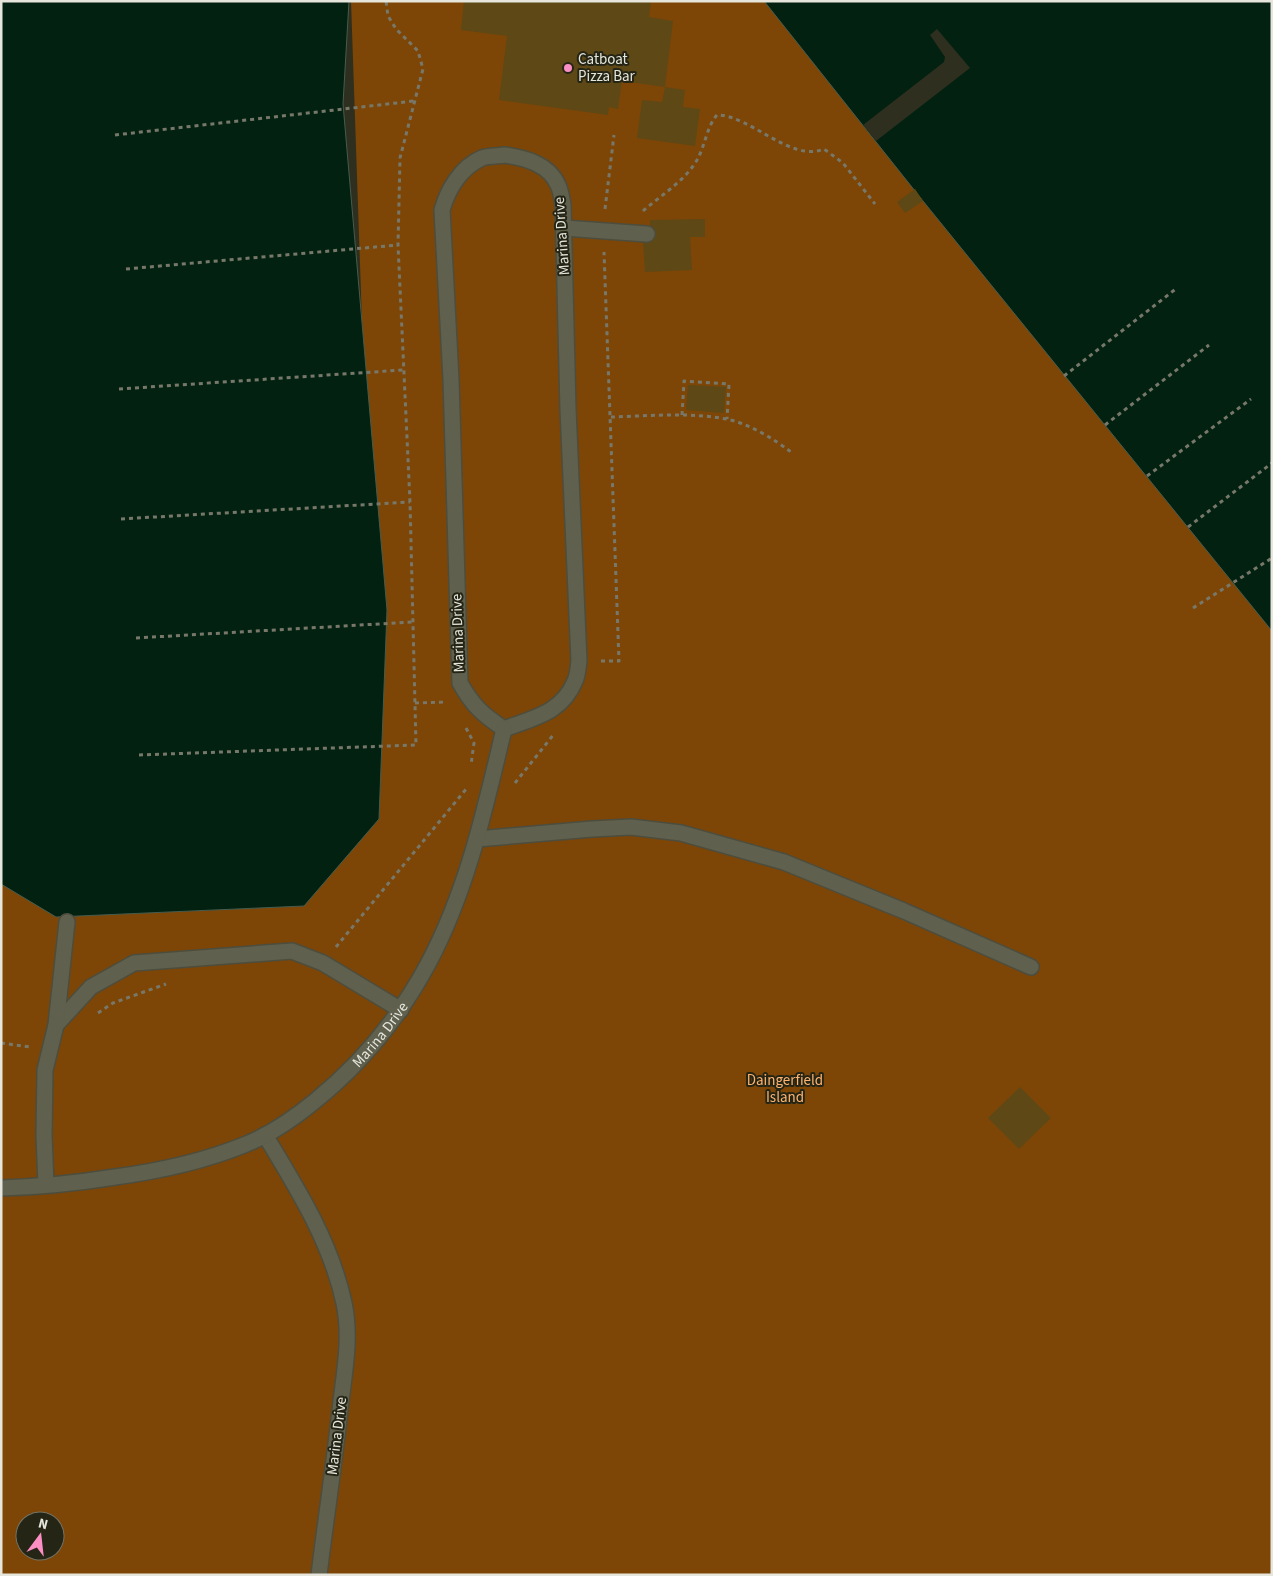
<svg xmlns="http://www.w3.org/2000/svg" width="1273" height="1576" viewBox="0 0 1273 1576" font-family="'Source Sans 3',sans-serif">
	<rect width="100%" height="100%" fill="#2e2f1e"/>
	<!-- green -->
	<path fill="#7d4607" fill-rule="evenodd" d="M351,1H819L1272,548V1575H1V730L379,819ZM25,1521H55V1551H25Z"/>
	<!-- water -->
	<g fill="#022111" stroke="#465c4e">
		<path d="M1,1H349L343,104L387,610L379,819L304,906L56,917L1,884Z"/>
		<path d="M764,1H1272V631L923,201Z"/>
	</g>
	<!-- pier -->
	<path fill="#2e2f1e" d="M937,29L970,68L876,141L863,125L944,62L945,57L930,35Z"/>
	<!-- building -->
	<g fill="#5e4815">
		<path d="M464,1H651L649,17L673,21L665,87L685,90L683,107L700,109L695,146L637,138L642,100L662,102L665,87L622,81L618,109L609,107L608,115L499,100L507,36L461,30Z"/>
		<path d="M915,189L923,201L905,213L897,202Z"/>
		<path d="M705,219V237H690L692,270L645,272L643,242L650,241V220Z"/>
		<path d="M688,385L726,387L724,413L686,410Z"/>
		<path d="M1020,1087L1051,1118L1019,1149L988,1118Z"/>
	</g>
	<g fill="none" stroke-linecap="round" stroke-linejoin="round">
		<defs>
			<g id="minor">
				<path d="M505,155C525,158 549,164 558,185C561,191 562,199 563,205L568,409L579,661C578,667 578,675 575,681C562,713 533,718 504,729C482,714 473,706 460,683L451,379L442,210C448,189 461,167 482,158C488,156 498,156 505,155Z"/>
				<path d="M564,228L647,234"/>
				<path d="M477,839L592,829L631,827L681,833L784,862L904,911L1031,967"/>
				<path d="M56,1025L91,987L134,963L292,951L323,963L401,1010"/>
				<path d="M265,1135C297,1188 331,1242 344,1303C351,1336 345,1369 341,1401C335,1459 326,1517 319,1575"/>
				<path d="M46,1185L44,1135L45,1070L56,1025L67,922"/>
				<path id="s1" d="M1,1188C39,1187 77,1183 115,1177C160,1171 202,1162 244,1145C270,1135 293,1119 315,1101C362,1063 399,1018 428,964C467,891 485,809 504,729"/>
			</g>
		</defs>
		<!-- minor casing -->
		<use href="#minor" stroke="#4d4d3e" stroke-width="18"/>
		<!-- path -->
		<g stroke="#78786a" stroke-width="3" stroke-dasharray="4 4" stroke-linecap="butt">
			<path d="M115,135L414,101"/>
			<path d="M605,209L614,135"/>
			<path d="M643,211C661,195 684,182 697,160C705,146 707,126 717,115C750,115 791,163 824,149L843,163L875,204"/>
			<path d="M126,269L398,245"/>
			<path d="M1064,376L1177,288"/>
			<path d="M119,389L403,370"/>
			<path d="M682,415L684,381L729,384L727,419"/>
			<path d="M611,417C648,416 689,412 726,419C748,423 774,439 791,452"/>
			<path d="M1105,425L1209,345"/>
			<path d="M1147,476L1251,399"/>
			<path d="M121,519L410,502"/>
			<path d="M1188,527L1272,463"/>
			<path d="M1193,608L1272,558"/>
			<path d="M136,638L413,622"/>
			<path d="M601,661H619L604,252"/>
			<path d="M415,703L447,702"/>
			<path d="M466,728L474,743L471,765"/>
			<path d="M139,755L416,745L410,502L398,245L400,158L423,69L418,51L396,29L388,16L386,1"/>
			<path d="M515,783L554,734"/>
			<path d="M336,947L467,788"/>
			<path d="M98,1013L113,1003L166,984"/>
			<path d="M1,1043L30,1047"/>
		</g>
		<!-- minor -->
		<use href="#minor" stroke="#5f604d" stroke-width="15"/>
	</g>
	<!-- markers -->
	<circle fill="#fb8fc4" stroke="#252515" stroke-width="2" cx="568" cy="68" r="5"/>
	<g text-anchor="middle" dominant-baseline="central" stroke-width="4" stroke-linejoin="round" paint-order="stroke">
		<!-- poi labels -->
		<g font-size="15" fill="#e6e6dc" stroke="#252515" text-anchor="start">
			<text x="578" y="59">Catboat<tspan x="578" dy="17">Pizza Bar</tspan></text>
		</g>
		<!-- street labels -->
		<g font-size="15" fill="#e6e6dc" stroke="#252515">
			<text transform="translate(562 236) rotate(-94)">Marina Drive</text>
			<text transform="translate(458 633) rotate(-92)">Marina Drive</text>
			<text stroke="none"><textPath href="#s1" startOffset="425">Marina Drive</textPath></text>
			<text transform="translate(337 1436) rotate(-83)">Marina Drive</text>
		</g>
		<!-- park labels -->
		<g font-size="15" fill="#feb370" stroke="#252515">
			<text x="785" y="1080">Daingerfield<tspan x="785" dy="17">Island</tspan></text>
		</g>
	</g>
	<!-- border -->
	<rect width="1273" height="1576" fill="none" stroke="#e6e6dc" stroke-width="5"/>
	<!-- north arrow -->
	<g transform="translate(40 1536) rotate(15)"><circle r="24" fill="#252515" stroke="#727265"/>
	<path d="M0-4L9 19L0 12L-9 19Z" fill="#fb8fc4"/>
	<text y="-8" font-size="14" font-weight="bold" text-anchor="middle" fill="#e6e6dc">N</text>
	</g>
</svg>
